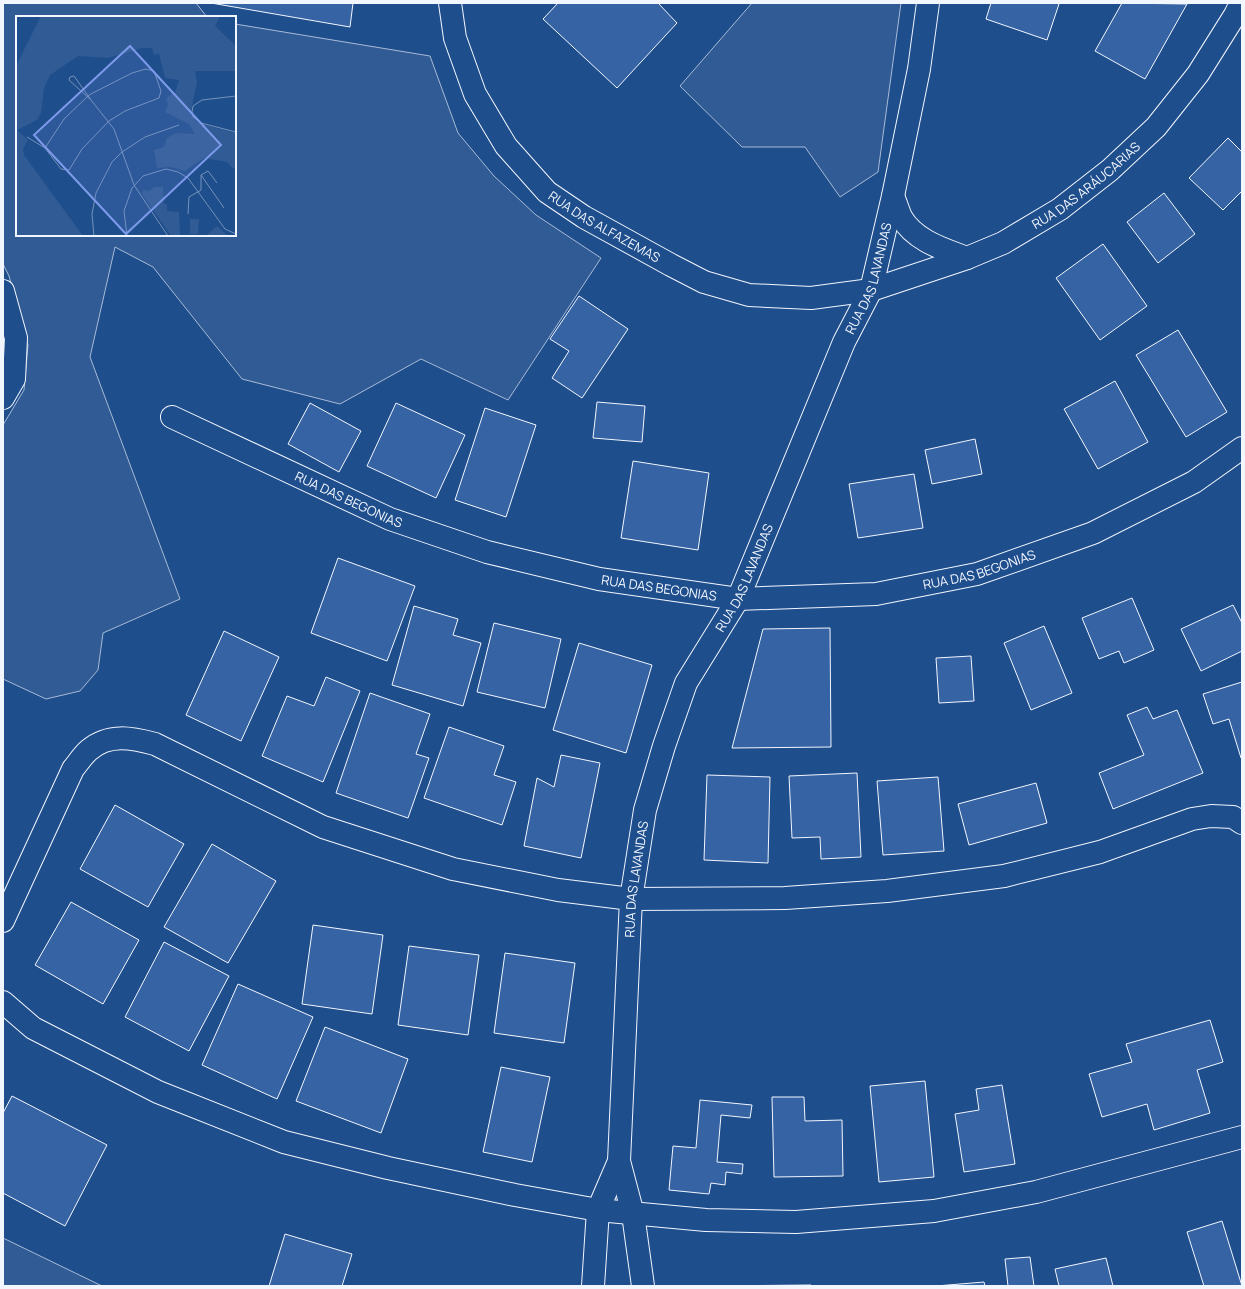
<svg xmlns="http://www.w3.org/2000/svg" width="1245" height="1289" viewBox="0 0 1245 1289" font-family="Manrope,sans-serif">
	<rect width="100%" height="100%" fill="#1f4e8c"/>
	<!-- built -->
	<g fill="#305b95" stroke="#a8bbd7">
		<path d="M3,3H196L207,17H17V235H235V24L430,56L458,133L494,176L536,215L601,258L508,400L421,359L340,404L242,379L153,267L115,247L90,357L180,599L103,633L98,670L80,691L46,699L3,679V425L24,390L28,345L9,276L3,264Z"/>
		<path d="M752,3H901L878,172L840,197L805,147H742L680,86Z"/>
		<path d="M3,1238L102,1286H3Z"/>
	</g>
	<!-- building -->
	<g fill="#3563a3" stroke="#f2f6ff">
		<path d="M211,3H353L350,27Z"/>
		<path d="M558,3H658L677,23L617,88L543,19Z"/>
		<path d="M991,3H1055L1059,4L1047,40L986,19Z"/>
		<path d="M1122,3L1187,4L1145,79L1095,51Z"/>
		<path d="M1228,138L1242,152V191L1223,210L1189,178Z"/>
		<path d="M1164,193L1195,234L1158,263L1127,222Z"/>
		<path d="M1103,244L1147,306L1100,340L1056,278Z"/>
		<path d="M579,296L628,329L582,398L552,378L569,351L550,339Z"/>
		<path d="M1178,330L1227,412L1186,437L1136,355Z"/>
		<path d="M1115,381L1148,442L1098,469L1064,409Z"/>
		<path d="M597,402L645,406L642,442L593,438Z"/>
		<path d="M310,403L361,431L339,472L288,444Z"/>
		<path d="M396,403L465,435L436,498L367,466Z"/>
		<path d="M485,408L536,425L506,517L455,500Z"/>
		<path d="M975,439L982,474L932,484L925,450Z"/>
		<path d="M633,461L709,473L698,550L621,538Z"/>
		<path d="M914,474L923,528L858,538L849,484Z"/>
		<path d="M338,558L415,586L387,661L311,633Z"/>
		<path d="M1132,598L1154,650L1124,663L1119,651L1099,659L1082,618Z"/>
		<path d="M1233,605L1242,623V651L1201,671L1181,629Z"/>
		<path d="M414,606L458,619L453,635L481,643L463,706L392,685Z"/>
		<path d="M494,623L561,639L545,708L477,692Z"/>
		<path d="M1044,626L1072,693L1031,710L1004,643Z"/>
		<path d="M830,628L831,747L732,748L763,629Z"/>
		<path d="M224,631L279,657L241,741L186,715Z"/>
		<path d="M579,643L652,665L626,753L553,730Z"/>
		<path d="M971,656L974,701L939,703L936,658Z"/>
		<path d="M326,677L360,691L323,782L262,756L287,696L314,706Z"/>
		<path d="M1242,682V758H1241L1229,719L1213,724L1203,694Z"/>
		<path d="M370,693L430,714L416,754L429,758L408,818L336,793Z"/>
		<path d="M1147,707L1153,719L1177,710L1203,773L1113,809L1099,773L1144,755L1127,715Z"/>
		<path d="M449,727L504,746L494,775L516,782L502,825L424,798Z"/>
		<path d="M561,755L600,763L581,858L524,846L537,778L554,787Z"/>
		<path d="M857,773L861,857L821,859L820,837L792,838L789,776Z"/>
		<path d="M707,775L770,777L768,863L704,860Z"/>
		<path d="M938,777L944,851L883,855L877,781Z"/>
		<path d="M1036,783L1047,823L969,845L958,804Z"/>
		<path d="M115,805L184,844L148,907L80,869Z"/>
		<path d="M212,844L276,881L228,963L164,927Z"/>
		<path d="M71,902L139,940L103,1004L35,965Z"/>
		<path d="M313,925L383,935L372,1014L302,1004Z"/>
		<path d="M164,942L229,976L189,1051L125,1017Z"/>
		<path d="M409,946L479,955L468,1035L398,1025Z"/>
		<path d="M505,953L575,963L564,1043L494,1033Z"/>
		<path d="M238,984L313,1017L277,1099L202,1065Z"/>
		<path d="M1210,1020L1223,1062L1197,1070L1210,1113L1154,1130L1147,1104L1102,1117L1089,1074L1132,1062L1126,1044Z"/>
		<path d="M325,1027L408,1059L381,1133L296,1101Z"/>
		<path d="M501,1067L550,1077L532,1162L483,1152Z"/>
		<path d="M925,1081L934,1177L879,1182L870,1086Z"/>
		<path d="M1002,1085L1015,1164L964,1172L955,1114L979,1110L976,1089Z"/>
		<path d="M12,1096L107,1145L65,1226L3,1193V1113Z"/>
		<path d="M772,1097H804L805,1121L842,1120L843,1176L774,1177Z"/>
		<path d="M700,1100L752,1105L750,1118L721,1115L717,1162L743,1164L742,1174L726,1172L725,1185L711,1183L709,1194L669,1190L673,1146L696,1148Z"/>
		<path d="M1222,1221L1242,1286H1204L1187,1232Z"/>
		<path d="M285,1234L352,1254L342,1286H269Z"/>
		<path d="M1030,1257L1034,1286H1008L1005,1259Z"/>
		<path d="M1106,1258L1113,1286H1059L1055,1269Z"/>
		<path d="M984,1282L985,1286H936Z"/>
		<path d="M811,1285V1286H709Z"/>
	</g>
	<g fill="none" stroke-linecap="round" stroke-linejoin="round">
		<defs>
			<g id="minor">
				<path id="s1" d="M450,3L455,38L475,94L506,146L547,192L584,217L671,265L704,282L749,295L811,298L871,290L967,258L1003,243L1060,209L1110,170L1156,127L1198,74L1235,15L1241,3"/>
				<path d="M893,196C896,203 898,210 901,217C915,241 943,249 967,258"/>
				<path d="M3,291L16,338L14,379L3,398"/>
				<path id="s2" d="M172,417L390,519L487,552L599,579L738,599L876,594L977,574L1093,533L1194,482L1242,448"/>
				<path d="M3,921L73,769C78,763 83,755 89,750C109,733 132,738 155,744L323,827L453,869L558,890L631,899L785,898L887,891L1004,876L1100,852L1192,819L1211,816L1233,817L1242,823"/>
				<path d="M3,1002L33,1028L158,1092L284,1142L388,1168L515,1195L598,1210L706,1220L796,1222L934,1211L1036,1192L1242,1137"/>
				<path d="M593,1286L598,1210L619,1161"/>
				<path id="s3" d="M643,1286L633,1214L619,1161L631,899L645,810L664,746L686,683L738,599L844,342L871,290L893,196L919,69L928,3"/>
			</g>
		</defs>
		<!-- minor casing -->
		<use href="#minor" stroke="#f2f6ff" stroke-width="24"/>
		<!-- minor -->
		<use href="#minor" stroke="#1f4e8c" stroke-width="22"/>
	</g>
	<g text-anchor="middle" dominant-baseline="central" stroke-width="3" stroke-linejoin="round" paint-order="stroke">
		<!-- street labels -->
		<g font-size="13" fill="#f2f6ff" stroke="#1f4e8c">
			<text stroke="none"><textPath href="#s1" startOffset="809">RUA DAS ARÁUCARIAS</textPath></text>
			<text stroke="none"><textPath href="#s1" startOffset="284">RUA DAS ALFAZEMAS</textPath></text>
			<text stroke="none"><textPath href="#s3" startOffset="1059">RUA DAS LAVANDAS</textPath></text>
			<text stroke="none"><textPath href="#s2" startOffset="195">RUA DAS BEGONIAS</textPath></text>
			<text stroke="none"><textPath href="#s2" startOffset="843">RUA DAS BEGONIAS</textPath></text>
			<text stroke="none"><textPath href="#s3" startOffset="734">RUA DAS LAVANDAS</textPath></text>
			<text stroke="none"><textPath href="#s2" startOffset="519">RUA DAS BEGONIAS</textPath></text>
			<text stroke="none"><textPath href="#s3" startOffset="410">RUA DAS LAVANDAS</textPath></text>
		</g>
	</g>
	<!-- overview -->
	<g transform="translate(16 16)">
		<rect width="220" height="220" fill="#1f4e8c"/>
		<path d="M25,0H204L199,10L220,30L219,55H179L181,66L175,95L179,104L185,108L220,117V150L217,153L211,146L188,142L169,155L155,151L141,152L138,134L148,131L151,122L160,117L179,118L173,108L149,96L152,88L150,82L159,76L163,64L149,62L143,38L138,39L136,32H126L92,42L62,40L34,59L28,72L25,97L21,104L1,114L12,124L7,133L8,139L67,220H0V50ZM138,171H147L148,188H151V195L163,196L164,220H155L126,178L127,174L133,175ZM174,203H183L182,218H174ZM201,210L212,220H190Z" fill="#305b95"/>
		<path fill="none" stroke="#7391ba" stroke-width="1" d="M220,80L186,84L177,90L176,96L177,101L185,107L220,116M75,84L58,60L54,61L53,64L75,84L98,113L118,169L152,220M11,121L29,132L45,153L53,154L66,133L93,105L109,95L143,82L145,75L138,55L130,53L116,57L73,79L48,103L29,132M185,159L208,192M172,198L173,181L185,174V159L192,155L201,167M78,220L76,198L80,177L96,146L106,136L129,121L163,109M111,220L108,195L116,172L127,160L150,153L162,156L172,162L209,213L220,218"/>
		<path fill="#7d9aea" fill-opacity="0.15" stroke="#7d9aea" stroke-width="2" d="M114,30L205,129L110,218L18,119Z"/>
		<rect width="220" height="220" fill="none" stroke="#f2f6ff" stroke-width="2"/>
	</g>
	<!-- border -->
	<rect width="1245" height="1289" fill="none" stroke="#f2f6ff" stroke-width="8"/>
</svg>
